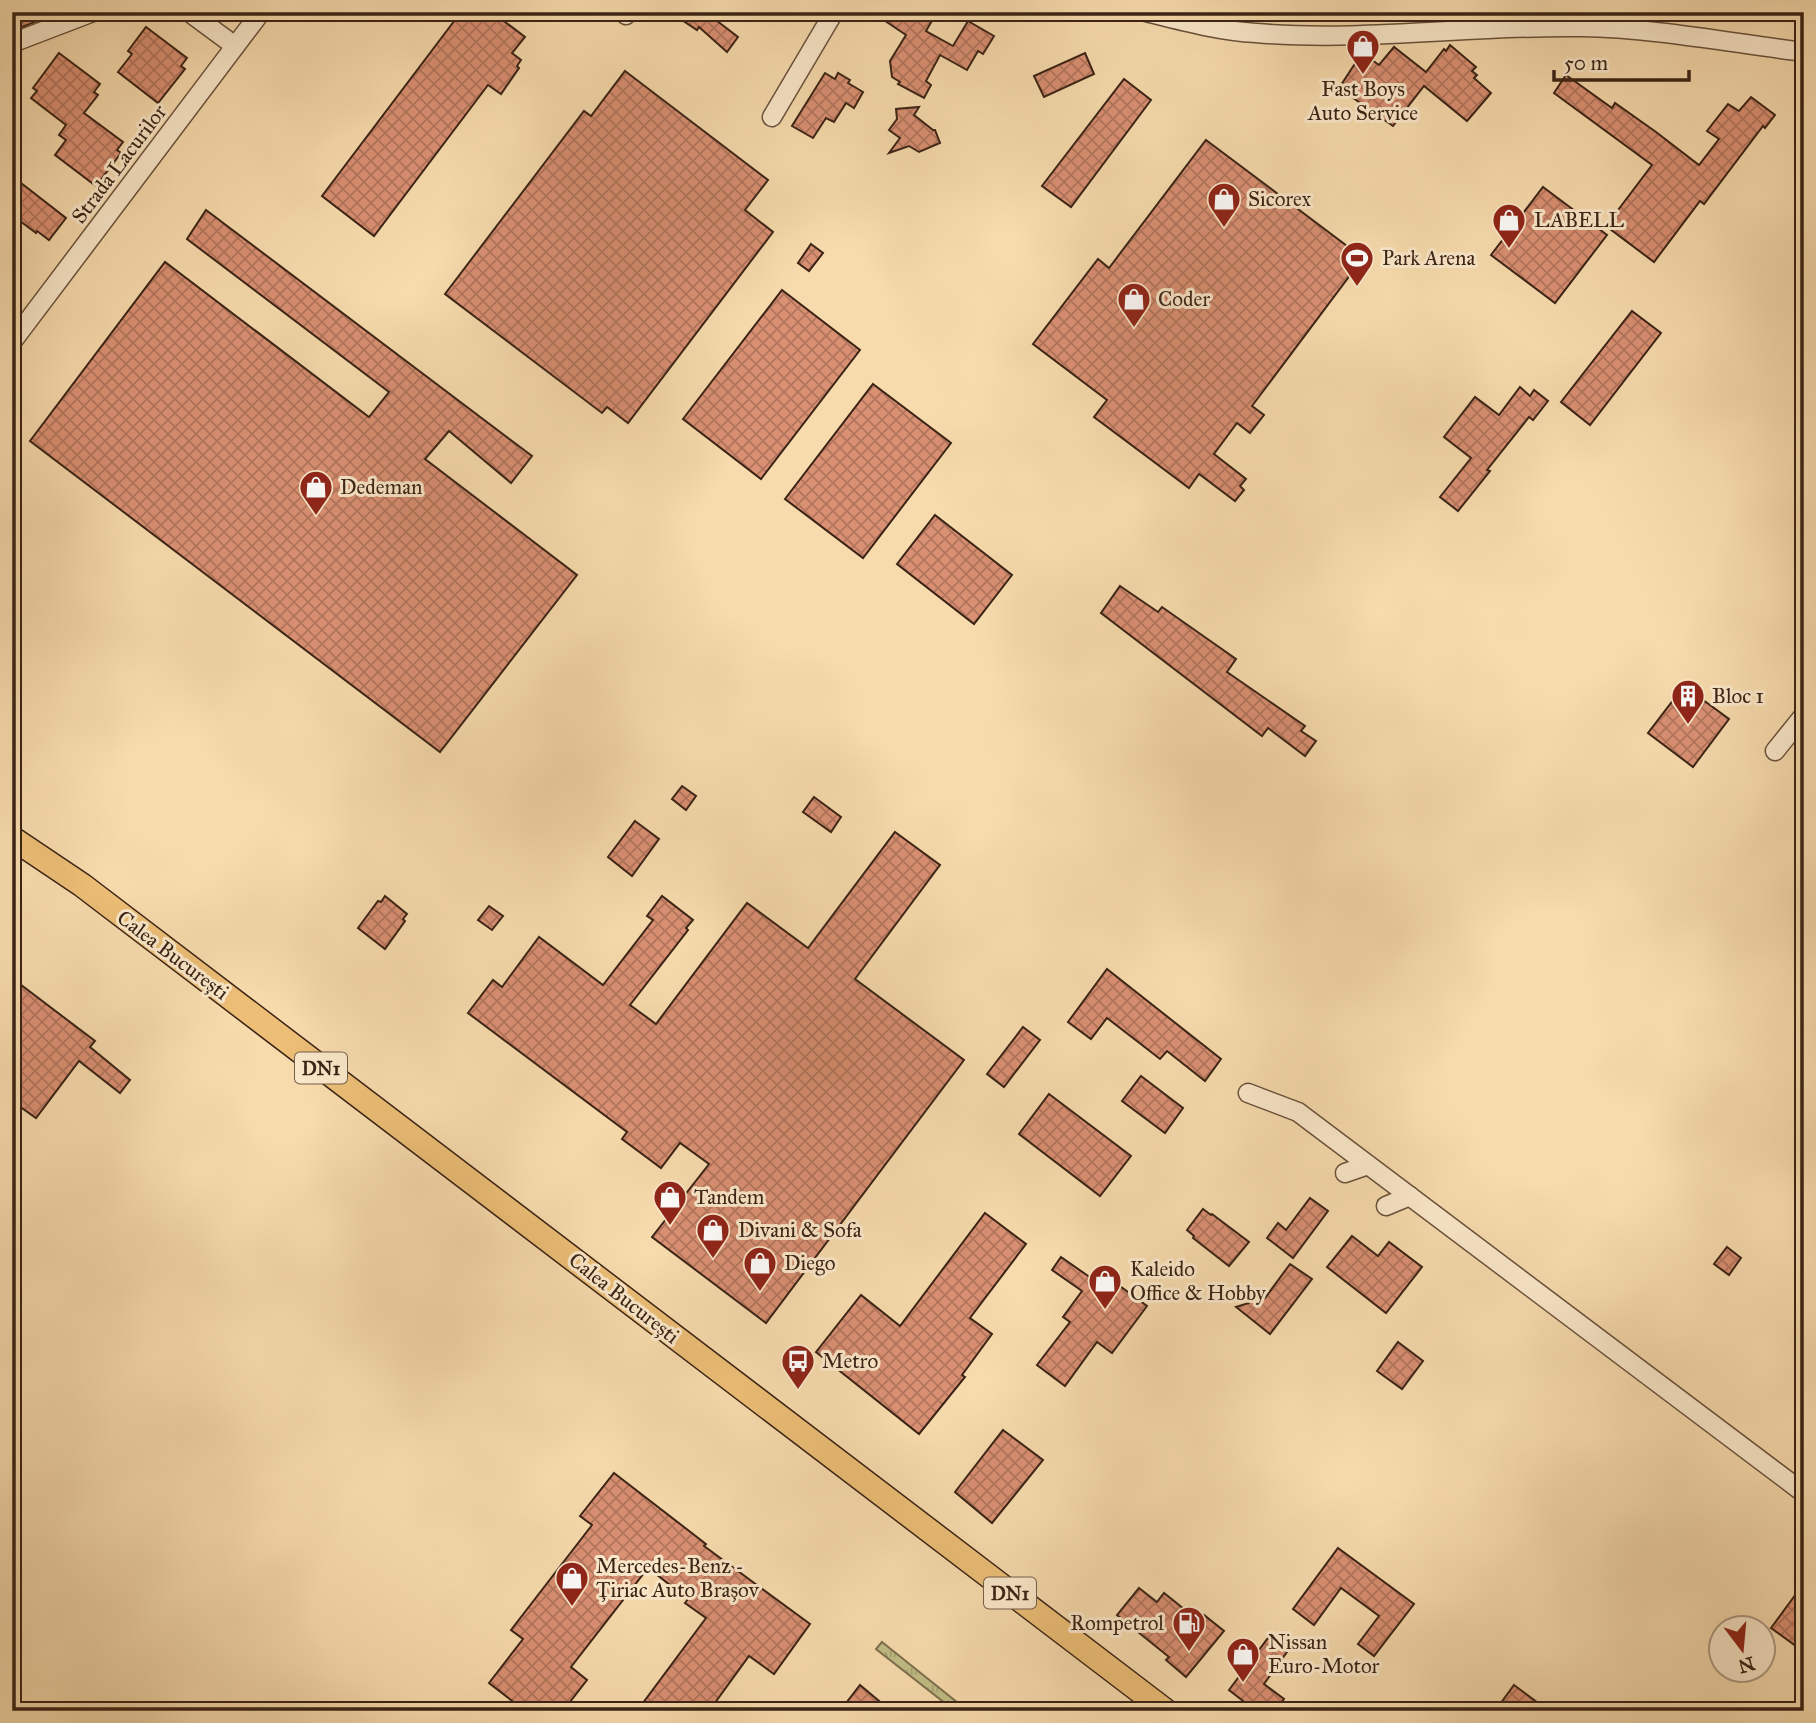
<svg xmlns="http://www.w3.org/2000/svg" width="1816" height="1723" viewBox="0 0 1816 1723" font-family="'IM FELL Great Primer',serif">
	<defs>
		<pattern id="park-tufts" width="24" height="20" patternUnits="userSpaceOnUse" patternTransform="scale(1.75)"><rect width="24" height="20" fill="#c1be86"/><path d="M3 7l-1-3M5 7V3M7 7l1-3M15 17l-1-3M17 17v-4M19 17l1-3" fill="none" stroke="#a7a373"/></pattern>
		<pattern id="building-cross-hatch" width="8" height="8" patternUnits="userSpaceOnUse" patternTransform="scale(1.75)"><rect width="8" height="8" fill="#da9073"/><path d="M0 0l8 8M0 8l8-8" fill="none" stroke="#b2755d"/></pattern>
	</defs>
	<rect width="100%" height="100%" fill="#f7dbad"/>
	<filter id="stains"><feTurbulence type="fractalNoise" baseFrequency=".00286" numOctaves="4"/><feColorMatrix values="0 0 0 0 .2 0 0 0 0 .09 0 0 0 0 .02 0 0 0 .5 -.17"/></filter>
	<radialGradient id="worn" r=".72"><stop offset=".6" stop-color="#630" stop-opacity="0"/><stop offset="1" stop-color="#630" stop-opacity=".3"/></radialGradient>
	<!-- park -->
	<path fill="url(#park-tufts)" stroke="#7e704e" stroke-width="2" d="M882,1642L968,1711H955L876,1649Z"/>
	<!-- building -->
	<g fill="url(#building-cross-hatch)" stroke="#3a2315" stroke-width="2">
		<path d="M12,12H49L50,16L12,31Z"/>
		<path d="M461,12H492L525,37L512,53L521,60L517,66L519,68L501,94L488,85L374,236L322,196Z"/>
		<path d="M670,12H709L708,14L738,37L727,52L699,27L697,30Z"/>
		<path d="M872,12H937L926,31L953,46L968,21L994,36L983,54L978,51L967,70L940,55L926,81L931,85L924,98L898,84L900,82L892,77L890,61L906,35Z"/>
		<path d="M146,27L187,58L181,66L185,69L158,103L118,72L132,54L128,51Z"/>
		<path d="M1450,45L1476,67L1472,71L1477,75L1474,78L1491,93L1467,121L1424,86L1393,126L1339,88L1362,53L1379,65L1394,47L1426,72L1444,49L1446,51Z"/>
		<path d="M59,53L100,84L94,92L98,95L84,113L123,142L117,150L121,153L96,186L55,155L66,140L59,135L66,125L31,98L37,91L33,88Z"/>
		<path d="M1085,53L1094,74L1044,97L1034,76Z"/>
		<path d="M625,71L768,180L745,210L773,232L628,423L607,407L602,413L445,294L584,111L591,116Z"/>
		<path d="M825,73L835,79L838,73L850,80L848,83L863,92L854,108L846,103L834,122L826,118L813,138L792,126Z"/>
		<path d="M1566,75L1612,108L1615,103L1656,132L1699,165L1719,139L1707,131L1728,104L1739,111L1751,97L1775,115L1765,128L1763,126L1704,204L1700,201L1654,262L1606,226L1652,165L1554,93Z"/>
		<path d="M1124,79L1151,100L1071,207L1042,186Z"/>
		<path d="M919,107L914,115L933,130H935L940,143L919,152L909,146L889,153L900,138L889,130L897,119L896,109Z"/>
		<path d="M1206,140L1363,258L1252,406L1264,415L1250,433L1237,423L1214,454L1246,479L1240,486L1244,490L1235,501L1199,474L1189,488L1094,417L1107,400L1033,344L1098,259L1109,268Z"/>
		<path d="M12,176L66,218L49,240L37,231L36,233L12,215Z"/>
		<path d="M1543,187L1607,235L1555,303L1491,255Z"/>
		<path d="M206,210L532,456L511,483L449,431L425,459L577,575L440,752L30,441L165,262L369,417L389,392L187,239Z"/>
		<path d="M811,244L823,253L809,271L798,263Z"/>
		<path d="M782,290L860,350L761,479L683,419Z"/>
		<path d="M1632,311L1661,333L1590,425L1561,402Z"/>
		<path d="M873,384L951,443L863,558L785,499Z"/>
		<path d="M1520,387L1530,396L1534,390L1548,401L1533,420L1529,417L1487,470L1490,471L1458,511L1440,497L1471,458L1444,437L1475,397L1499,415Z"/>
		<path d="M935,515L1012,575L974,624L897,564Z"/>
		<path d="M1120,586L1158,612L1162,607L1236,659L1227,672L1305,726L1301,731L1316,741L1305,756L1268,728L1262,736L1101,613Z"/>
		<path d="M1684,686L1729,719L1693,767L1648,733Z"/>
		<path d="M682,786L696,796L686,810L672,799Z"/>
		<path d="M814,797L841,817L831,832L803,812Z"/>
		<path d="M635,821L659,839L632,876L608,857Z"/>
		<path d="M895,832L940,865L855,979L964,1060L766,1323L652,1237L709,1164L680,1143L661,1168L622,1139L627,1132L468,1013L493,980L502,987L539,937L603,985L653,920L647,916L662,896L693,920L686,928L688,930L630,1005L656,1024L747,903L808,948Z"/>
		<path d="M385,896L407,914L403,919L405,921L385,949L358,928L378,901L381,902Z"/>
		<path d="M489,906L503,916L492,930L478,920Z"/>
		<path d="M1107,969L1221,1059L1205,1081L1167,1051L1160,1059L1107,1018L1091,1039L1068,1022Z"/>
		<path d="M12,978L95,1041L90,1047L130,1080L120,1093L79,1061L36,1118L12,1101Z"/>
		<path d="M1023,1027L1040,1040L1004,1087L987,1074Z"/>
		<path d="M1141,1076L1183,1108L1165,1133L1122,1101Z"/>
		<path d="M1049,1094L1131,1156L1100,1196L1019,1134Z"/>
		<path d="M1310,1198L1328,1211L1293,1258L1267,1238L1278,1223L1286,1230Z"/>
		<path d="M1203,1209L1211,1215L1212,1214L1249,1242L1229,1266L1193,1238L1194,1236L1187,1230Z"/>
		<path d="M985,1213L1026,1244L970,1318L992,1334L962,1375L965,1377L919,1434L816,1352L861,1295L900,1326Z"/>
		<path d="M1352,1236L1378,1256L1389,1242L1422,1267L1386,1313L1327,1267Z"/>
		<path d="M1727,1247L1741,1258L1729,1275L1714,1264Z"/>
		<path d="M1061,1257L1091,1278L1098,1270L1147,1306L1112,1353L1097,1342L1065,1386L1037,1365L1070,1322L1063,1317L1082,1291L1052,1270Z"/>
		<path d="M1290,1264L1312,1279L1270,1334L1236,1307L1249,1303L1257,1292L1265,1298Z"/>
		<path d="M1398,1342L1423,1361L1402,1389L1377,1371Z"/>
		<path d="M1003,1430L1043,1460L992,1523L955,1492Z"/>
		<path d="M614,1473L706,1544L704,1546L810,1624L774,1674L749,1656L709,1711H637L706,1618L685,1603L688,1599L648,1568L571,1667L587,1680L563,1711H525L489,1683L523,1639L511,1630L592,1525L580,1516Z"/>
		<path d="M1338,1548L1414,1604L1374,1656L1358,1644L1379,1616L1341,1588L1314,1625L1293,1609Z"/>
		<path d="M1804,1583V1652L1771,1628Z"/>
		<path d="M1139,1588L1157,1602L1164,1593L1199,1621L1204,1615L1224,1631L1186,1677L1166,1660L1169,1657L1117,1615Z"/>
		<path d="M1268,1638L1287,1652L1264,1684L1284,1699L1275,1711H1256L1229,1690Z"/>
		<path d="M860,1685L891,1711H840Z"/>
		<path d="M1514,1685L1549,1711H1495Z"/>
	</g>
	<g fill="none" stroke-linecap="round" stroke-linejoin="round">
		<defs>
			<g id="minor">
				<path d="M189,12L235,46"/>
				<path d="M1146,12C1182,21 1219,31 1256,33C1364,42 1473,25 1581,27C1655,28 1731,43 1804,52"/>
				<path d="M626,15L627,12"/>
				<path d="M12,43L93,12"/>
				<path d="M772,117L834,12"/>
				<path d="M12,342L261,12"/>
				<path d="M1775,751L1804,715"/>
				<path d="M1248,1093L1298,1112L1804,1493"/>
				<path d="M1345,1173L1368,1165"/>
				<path d="M1386,1206L1410,1196"/>
			</g>
			<path id="major" d="M12,838L82,885L1166,1711"/>
		</defs>
		<!-- minor casing -->
		<use href="#minor" stroke="#69513b" stroke-width="21"/>
		<!-- major casing -->
		<use href="#major" stroke="#3a2315" stroke-width="26"/>
		<!-- minor -->
		<use href="#minor" stroke="#fae8ca" stroke-width="18"/>
		<!-- major -->
		<use href="#major" stroke="#ecbe76" stroke-width="23"/>
	</g>
	<!-- icons -->
	<defs>
		<symbol id="shop-pin" viewBox="-11 -11 22 30"><path d="M0 17L-7.5 6A9.5 9.5 0 1 1 7.5 6Z" fill="#8f2418" stroke="#fae8ca"/><path d="M-5-2.5h2.3a2.7 3.5 0 0 1 5.4 0H5L5.5 6h-11ZM-1.5-2.5h3a1.5 2.3 0 0 0-3 0Z" fill="#fff"/></symbol>
		<symbol id="stadium-pin" viewBox="-11 -11 22 30"><path d="M0 17L-7.5 6A9.5 9.5 0 1 1 7.5 6Z" fill="#8f2418" stroke="#fae8ca"/><path d="M0-5a6.5 5 0 1 0 0 10a6.5 5 0 1 0 0-10ZM-3.5-1.8h7v3.6h-7Z" fill="#fff"/></symbol>
		<symbol id="building-pin" viewBox="-11 -11 22 30"><path d="M0 17L-7.5 6A9.5 9.5 0 1 1 7.5 6Z" fill="#8f2418" stroke="#fae8ca"/><path d="M-4-6H4V6H1V3H-1V6H-4ZM-2.5-4.3h1.7v1.8h-1.7ZM.8-4.3h1.7v1.8H.8ZM-2.5-1h1.7V.8h-1.7ZM.8-1h1.7V.8H.8Z" fill="#fff"/></symbol>
		<symbol id="bus-pin" viewBox="-11 -11 22 30"><path d="M0 17L-7.5 6A9.5 9.5 0 1 1 7.5 6Z" fill="#8f2418" stroke="#fae8ca"/><path d="M-5-6H5V4H4V6H2V4H-2V6H-4V4H-5ZM-3.5-4V0h7V-4ZM-3.5 1.2v1.5H-2V1.2ZM2 1.2v1.5H3.5V1.2Z" fill="#fff"/></symbol>
		<symbol id="fuel-pin" viewBox="-11 -11 22 30"><path d="M0 17L-7.5 6A9.5 9.5 0 1 1 7.5 6Z" fill="#8f2418" stroke="#fae8ca"/><path d="M-5.5-6h7V0h2V4h1.3V-2.5L3-4.5l.8-.8L6-3V5H2.5V1h-1V6h-7ZM-4.2-4.7v3.2H.2V-4.7Z" fill="#fff"/></symbol>
	</defs>
	<g fill-rule="evenodd">
		<use href="#shop-pin" x="1344" y="27" width="38" height="52"/>
		<use href="#shop-pin" x="1205" y="180" width="38" height="52"/>
		<use href="#shop-pin" x="1490" y="201" width="38" height="52"/>
		<use href="#stadium-pin" x="1338" y="239" width="38" height="52"/>
		<use href="#shop-pin" x="1115" y="280" width="38" height="52"/>
		<use href="#shop-pin" x="297" y="468" width="38" height="52"/>
		<use href="#building-pin" x="1669" y="677" width="38" height="52"/>
		<use href="#shop-pin" x="651" y="1178" width="38" height="52"/>
		<use href="#shop-pin" x="694" y="1211" width="38" height="52"/>
		<use href="#shop-pin" x="741" y="1244" width="38" height="52"/>
		<use href="#shop-pin" x="1086" y="1262" width="38" height="52"/>
		<use href="#bus-pin" x="779" y="1342" width="38" height="52"/>
		<use href="#shop-pin" x="553" y="1559" width="38" height="52"/>
		<use href="#fuel-pin" x="1170" y="1604" width="38" height="52"/>
		<use href="#shop-pin" x="1224" y="1635" width="38" height="52"/>
	</g>
	<g text-anchor="middle" dominant-baseline="central" stroke-width="6" stroke-linejoin="round" paint-order="stroke">
		<!-- shield labels -->
		<g fill="#fae8ca" stroke="#745e4b" stroke-width="2">
			<rect x="295" y="1052.5" width="52" height="31" rx="5"/>
			<rect x="984" y="1577.5" width="52" height="31" rx="5"/>
		</g>
		<g font-size="19" font-weight="bold" fill="#3a2315">
			<text x="321" y="1068">DN1</text>
			<text x="1010" y="1593">DN1</text>
		</g>
		<!-- poi labels -->
		<g font-size="21" fill="#3a2315" stroke="#fae8ca" text-anchor="start">
			<text x="1363" y="89" text-anchor="middle">Fast Boys<tspan x="1363" dy="24">Auto Service</tspan></text>
			<text x="1248" y="199">Sicorex</text>
			<text x="1534" y="220">LABELL</text>
			<text x="1382" y="258">Park Arena</text>
			<text x="1158" y="299">Coder</text>
			<text x="340" y="487">Dedeman</text>
			<text x="1712" y="696">Bloc 1</text>
			<text x="694" y="1197">Tandem</text>
			<text x="738" y="1230">Divani &amp; Sofa</text>
			<text x="784" y="1263">Diego</text>
			<text x="1130" y="1269">Kaleido<tspan x="1130" dy="24">Office &amp; Hobby</tspan></text>
			<text x="822" y="1361">Metro</text>
			<text x="596" y="1566">Mercedes-Benz -<tspan x="596" dy="24">Țiriac Auto Brașov</tspan></text>
			<text x="1164" y="1623" text-anchor="end">Rompetrol</text>
			<text x="1268" y="1642">Nissan<tspan x="1268" dy="24">Euro-Motor</tspan></text>
		</g>
		<!-- street labels -->
		<g font-size="21" fill="#3a2315" stroke="#fae8ca">
			<text transform="translate(119 164) rotate(-53)">Strada Lacurilor</text>
			<text transform="translate(173 955) rotate(37)">Calea București</text>
			<text transform="translate(624 1298) rotate(38)">Calea București</text>
		</g>
	</g>
	<!-- margin -->
	<rect width="1816" height="1723" fill="none" stroke="#f7dbad" stroke-width="42"/>
	<rect x="14" y="14" width="1788" height="1695" fill="none" stroke="#3a2315" stroke-width="3.5"/>
	<rect x="21" y="21" width="1774" height="1681" fill="none" stroke="#3a2315" stroke-width="2"/>
	<!-- north arrow -->
	<g transform="translate(1742 1649) rotate(164)"><circle r="33" fill="#fae8ca" stroke="#ad9982" stroke-width="2"/>
	<path d="M0-5L12 26L0 18L-12 26Z" fill="#8f2418"/>
	<text y="-10" font-size="19" font-weight="bold" text-anchor="middle" fill="#3a2315">N</text>
	</g>
	<!-- scale -->
	<path d="M1554 70v10h135v-10" fill="none" stroke="#3a2315" stroke-width="3.5"/>
	<text x="1564" y="70" font-size="21" fill="#3a2315" stroke="#fae8ca" stroke-width="5" paint-order="stroke">50 m</text>
	<rect width="100%" height="100%" filter="url(#stains)"/>
	<rect width="100%" height="100%" fill="url(#worn)"/>
</svg>
